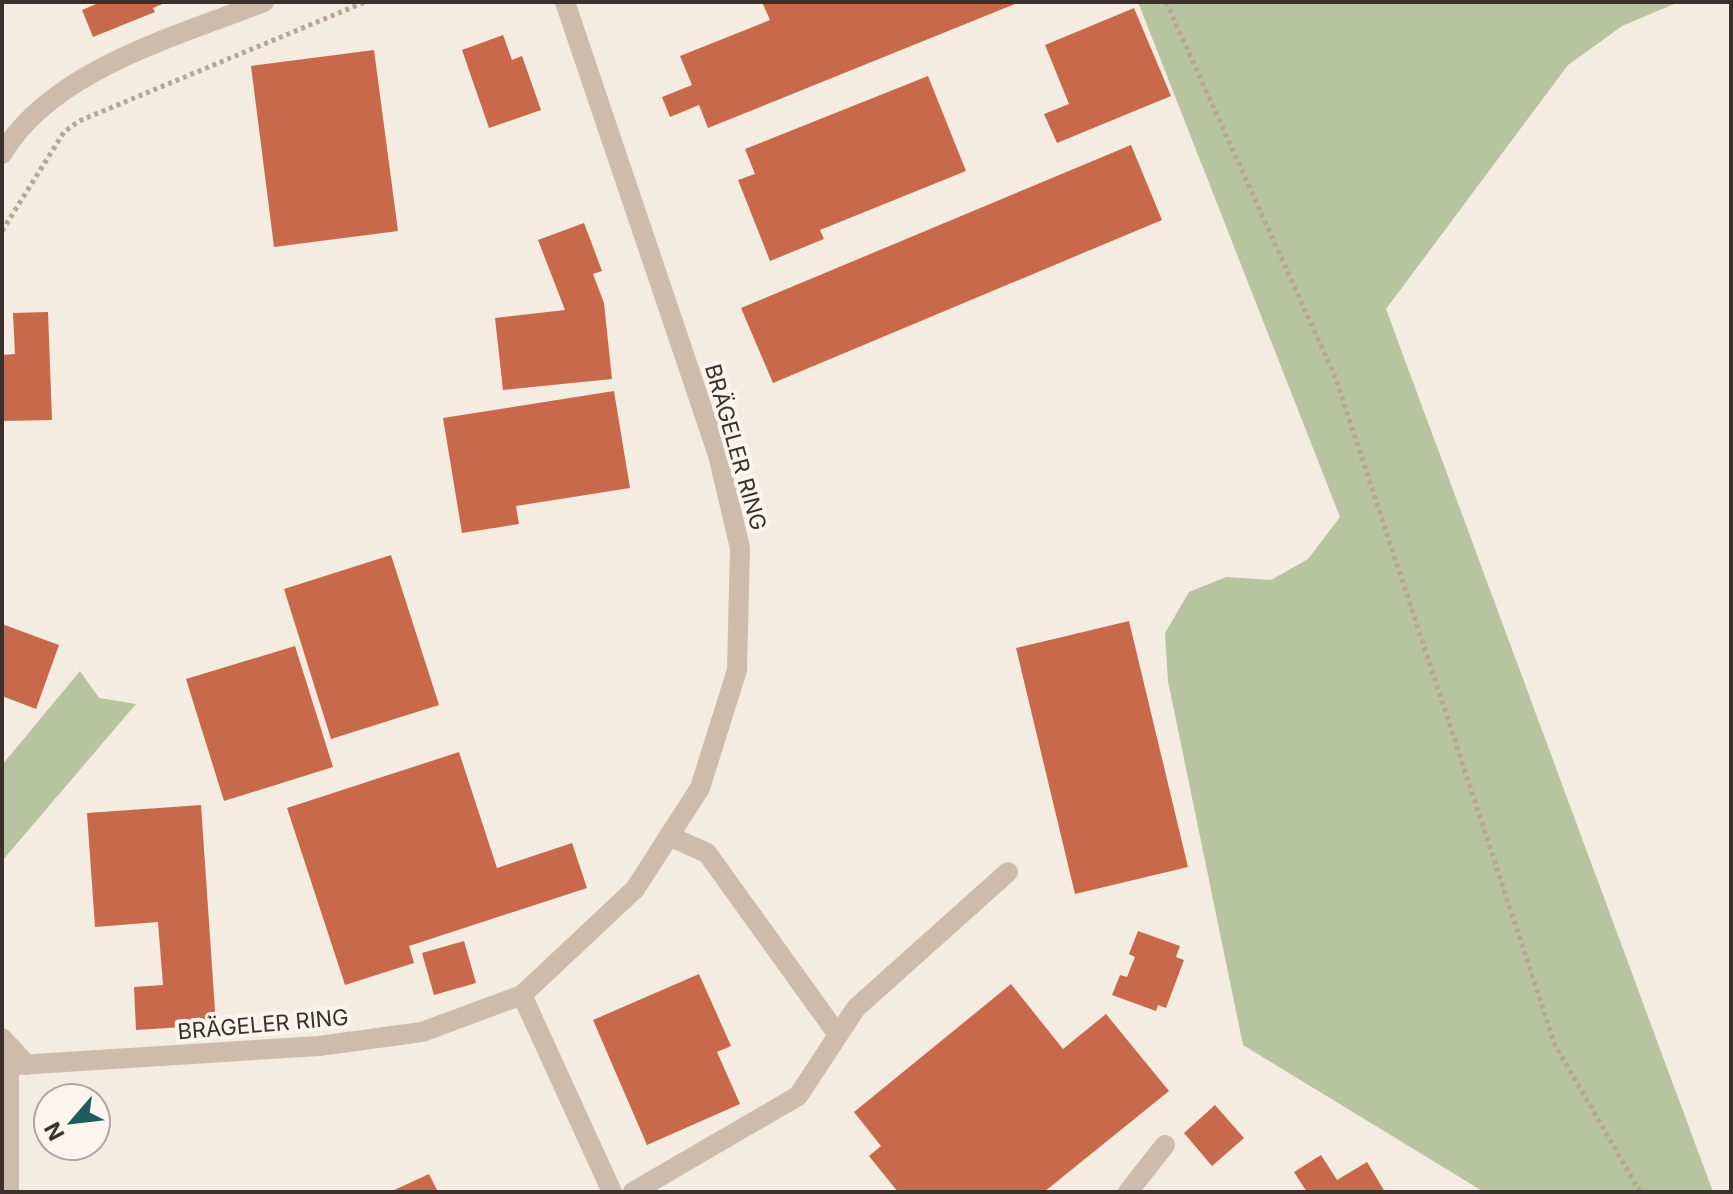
<svg xmlns="http://www.w3.org/2000/svg" width="1733" height="1194" viewBox="0 0 1733 1194" font-family="Inter,sans-serif">
	<rect width="100%" height="100%" fill="#f4ebe1"/>
	<!-- green -->
	<g fill="#b8c4a0">
		<path d="M1138,2H1679L1622,26L1568,65L1386,309L1713,1192H1484L1243,1045L1168,681L1165,633L1189,592L1226,577L1271,580L1308,559L1340,517Z"/>
		<path d="M80,671L99,698L136,704L2,861V765Z"/>
	</g>
	<!-- building -->
	<g fill="#c8694b">
		<path d="M101,2H167L153,8L155,12L93,37L82,10Z"/>
		<path d="M762,2H1020L708,128L699,105L670,117L662,97L692,85L680,56L770,20Z"/>
		<path d="M1134,8L1171,96L1057,143L1044,114L1069,104L1045,45Z"/>
		<path d="M503,35L512,60L522,56L541,110L489,128L462,50Z"/>
		<path d="M374,50L398,231L274,247L251,66Z"/>
		<path d="M928,76L966,171L820,230L824,239L770,261L738,180L755,174L745,149Z"/>
		<path d="M1131,145L1162,220L773,383L741,308Z"/>
		<path d="M584,223L602,271L593,274L604,303L612,379L503,390L495,318L565,310L538,240Z"/>
		<path d="M48,312L52,420L2,421V355L15,354L13,313Z"/>
		<path d="M614,391L630,488L516,506L519,524L462,533L443,418Z"/>
		<path d="M391,555L439,705L331,739L284,589Z"/>
		<path d="M1129,621L1188,867L1075,894L1016,648Z"/>
		<path d="M2,624L59,645L36,709L2,696Z"/>
		<path d="M295,646L333,767L224,801L186,679Z"/>
		<path d="M459,752L497,868L572,843L587,888L409,946L414,963L345,985L287,808Z"/>
		<path d="M201,805L216,1025L136,1030L134,987L163,985L158,922L95,927L87,813Z"/>
		<path d="M1138,931L1180,946L1176,957L1184,960L1166,1008L1158,1005L1156,1011L1112,995L1120,975L1127,977L1135,957L1129,954Z"/>
		<path d="M464,941L476,983L434,995L422,953Z"/>
		<path d="M699,974L731,1046L717,1052L740,1104L647,1145L593,1020Z"/>
		<path d="M1011,984L1063,1049L1106,1014L1169,1091L1044,1192H898L869,1156L881,1146L854,1112Z"/>
		<path d="M1215,1105L1244,1138L1212,1166L1184,1133Z"/>
		<path d="M1321,1155L1337,1180L1367,1162L1385,1192H1307L1294,1172Z"/>
		<path d="M429,1174L438,1192H390Z"/>
	</g>
	<g fill="none" stroke-linecap="round" stroke-linejoin="round">
		<!-- path -->
		<g stroke="#b9a596" stroke-width="5" stroke-dasharray="4 4" stroke-linecap="butt">
			<path d="M1166,2L1336,379L1555,1045L1640,1192"/>
			<path d="M2,231L64,132L79,121L365,2"/>
		</g>
		<!-- minor -->
		<g stroke="#cdbbac" stroke-width="20">
			<path d="M2,154C53,69 176,37 264,2"/>
			<path d="M669,836L707,853L838,1035"/>
			<path d="M522,995L635,889L700,788L737,670L740,548L718,455L565,2"/>
			<path d="M2,1038L27,1065"/>
			<path d="M2,1066L319,1046L422,1032L522,995L612,1192"/>
			<path d="M9,1066V1192"/>
			<path d="M633,1192L798,1096L856,1008L1008,872"/>
			<path d="M1128,1192L1165,1145"/>
		</g>
	</g>
	<g text-anchor="middle" dominant-baseline="central" stroke-width="8" stroke-linejoin="round" paint-order="stroke">
		<!-- street labels -->
		<g font-size="22" fill="#3b302b" stroke="#fbf5ee">
			<text transform="translate(736 447) rotate(74)">BRÄGELER RING</text>
			<text transform="translate(263 1024) rotate(-5)">BRÄGELER RING</text>
		</g>
	</g>
	<!-- border -->
	<rect width="1733" height="1194" fill="none" stroke="#3b302b" stroke-width="8"/>
	<!-- north arrow -->
	<g transform="translate(72 1122) rotate(242)"><circle r="38" fill="#fbf5ee" stroke="#aea6a0" stroke-width="2"/>
	<path d="M0-6L14 30L0 20L-14 30Z" fill="#1f5a5e"/>
	<text y="-12" font-size="22" font-weight="bold" text-anchor="middle" fill="#3b302b">N</text>
	</g>
</svg>
